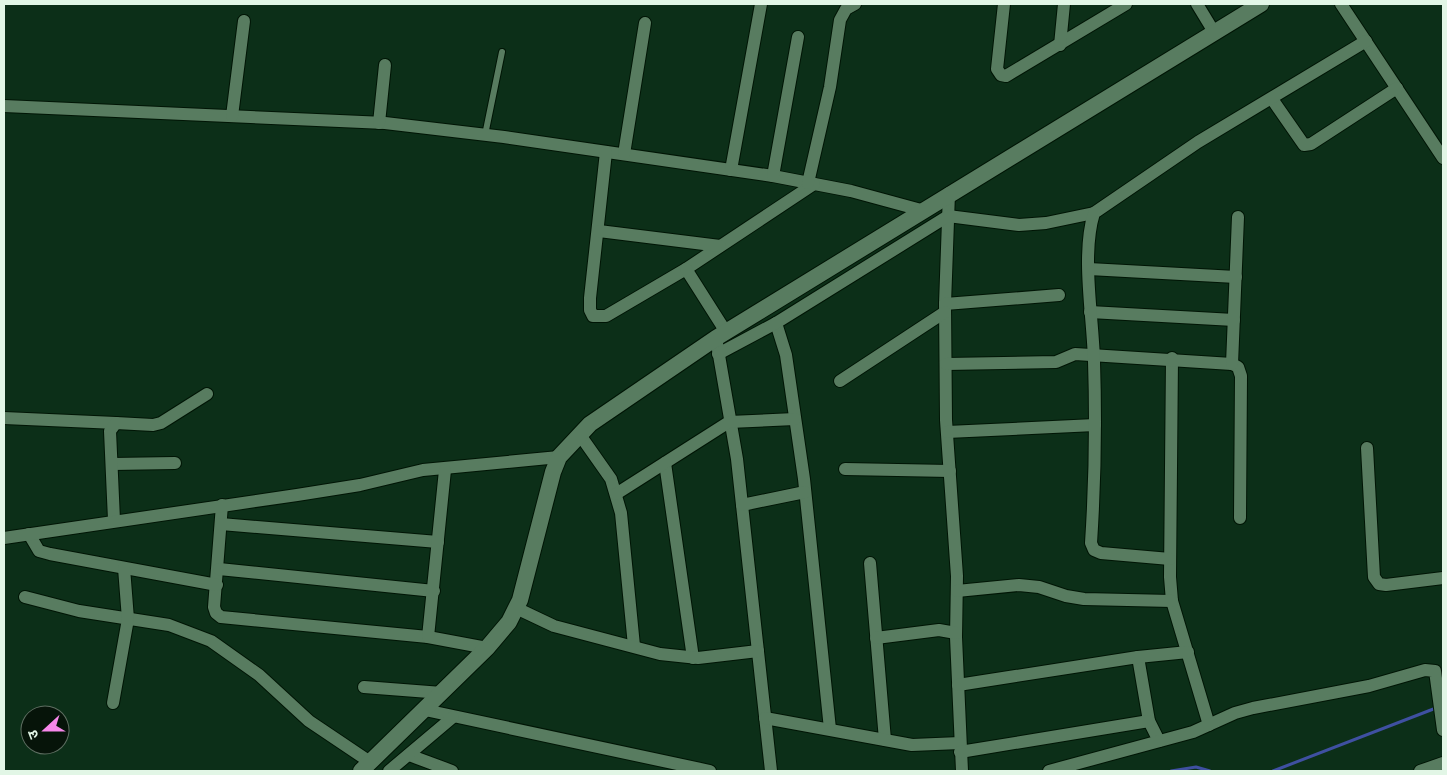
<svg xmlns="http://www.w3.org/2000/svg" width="1447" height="775" viewBox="0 0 1447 775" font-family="Lato,'Noto Sans Devanagari',sans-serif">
	<rect width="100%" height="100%" fill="#0c2f18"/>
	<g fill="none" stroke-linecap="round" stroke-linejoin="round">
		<!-- stream -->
		<g stroke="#3f50a1" stroke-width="3">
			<path d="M1171,771L1196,767L1210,771"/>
			<path d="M1273,771L1436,708"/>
		</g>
		<defs>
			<path id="service" d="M485,135L502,52"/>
			<g id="minor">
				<path d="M1004,4L997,69L1001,75L1006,76L1126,4"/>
				<path d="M1197,4L1214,32"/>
				<path d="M1341,4L1443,158"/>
				<path d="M1060,45L1064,4"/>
				<path d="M1272,99L1304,145L1311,144L1397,88"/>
				<path d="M4,106L385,123L504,137L773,176L851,191L921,210"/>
				<path d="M232,116L244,21"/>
				<path d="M379,123L385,65"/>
				<path d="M606,152L590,298V310L593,316H606L686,269L814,184"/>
				<path d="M624,154L645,23"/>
				<path d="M731,170L761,4"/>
				<path d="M773,176L798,37"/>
				<path d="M808,183L830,87L840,20L846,9L855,4"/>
				<path d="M949,193L945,304L946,420L957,576L956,637L962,771"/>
				<path d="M599,231L720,246"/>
				<path d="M686,269L726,332"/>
				<path d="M1089,269L1236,277"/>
				<path d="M945,304L1059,295"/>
				<path d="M1090,312L1234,320"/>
				<path d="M776,323L786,355L804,479L830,729"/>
				<path d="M716,338L737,459L771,771"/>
				<path d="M718,354L776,323L948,216L1019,225L1046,223L1094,213"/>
				<path d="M1172,358L1170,577L1172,601L1209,725"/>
				<path d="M946,364L1056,362L1075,354L1232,364L1238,367L1241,376L1240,518"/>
				<path d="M1232,364L1238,217"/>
				<path d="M840,381L945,312"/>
				<path d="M4,418L116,423"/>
				<path d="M947,432L1095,425"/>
				<path d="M580,435L611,479L621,513L634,646"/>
				<path d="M1367,448L1374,577L1379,584L1386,585L1443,578"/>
				<path d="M665,463L693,658"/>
				<path d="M112,464L175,463"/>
				<path d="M845,469L950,471"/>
				<path d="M616,494L729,422L795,419"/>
				<path d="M222,505L214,607L216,613L221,617L428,637L487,648"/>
				<path d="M742,505L805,492"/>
				<path d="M114,520L110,431L116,423L153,425L161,423L207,394"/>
				<path d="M221,524L438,542"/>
				<path d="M29,534L39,551L50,554L217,585"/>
				<path d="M4,538L297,495L360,485L423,470L559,457"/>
				<path d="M1170,559L1101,553L1094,550L1091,543C1095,482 1096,422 1094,361C1093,317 1081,255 1094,213L1198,142L1366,41"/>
				<path d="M870,563L885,740"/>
				<path d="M219,569L434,591"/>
				<path d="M957,591L1019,585L1039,587L1066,596L1084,599L1172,601"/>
				<path d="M25,597L79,611L169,625L211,641L259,675L309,721L370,762"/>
				<path d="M516,608L554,626L660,654L698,658L758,651"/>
				<path d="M428,637L445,470"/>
				<path d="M876,638L939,630L956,633"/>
				<path d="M1138,657L1149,721L1159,741"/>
				<path d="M958,685L1138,657L1188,652"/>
				<path d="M364,687L442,693"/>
				<path d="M113,703L128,619L124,568"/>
				<path d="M425,710L710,771"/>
				<path d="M765,718L912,745L960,743"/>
				<path d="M960,752L1149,721"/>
				<path d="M409,755L452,771"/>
				<path d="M389,771L453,717"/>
				<path d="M1049,771L1193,732L1235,713L1253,708L1369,686L1425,670L1435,671L1443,730"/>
				<path d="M1420,771L1443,763"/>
			</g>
			<path id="tertiary" d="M361,771L487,648L509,622L520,600L553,472L559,457L590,424L716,338L1261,4"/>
		</defs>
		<!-- service casing -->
		<use href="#service" stroke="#001505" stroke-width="8"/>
		<!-- minor casing -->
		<use href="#minor" stroke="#001505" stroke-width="14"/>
		<!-- tertiary casing -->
		<use href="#tertiary" stroke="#001505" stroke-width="18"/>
		<!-- service -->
		<use href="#service" stroke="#587c60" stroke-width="6"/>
		<!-- minor -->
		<use href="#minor" stroke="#587c60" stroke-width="12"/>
		<!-- tertiary -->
		<use href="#tertiary" stroke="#587c60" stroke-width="16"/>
	</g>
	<!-- border -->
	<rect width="1447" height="775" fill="none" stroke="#e2f6e6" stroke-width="10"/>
	<!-- north arrow -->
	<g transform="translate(45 730) rotate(249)"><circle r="24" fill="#061409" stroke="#5e6e61"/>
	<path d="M0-4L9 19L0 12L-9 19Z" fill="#f888eb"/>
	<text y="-8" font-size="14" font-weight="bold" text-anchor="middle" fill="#e2f6e6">उ</text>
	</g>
</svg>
